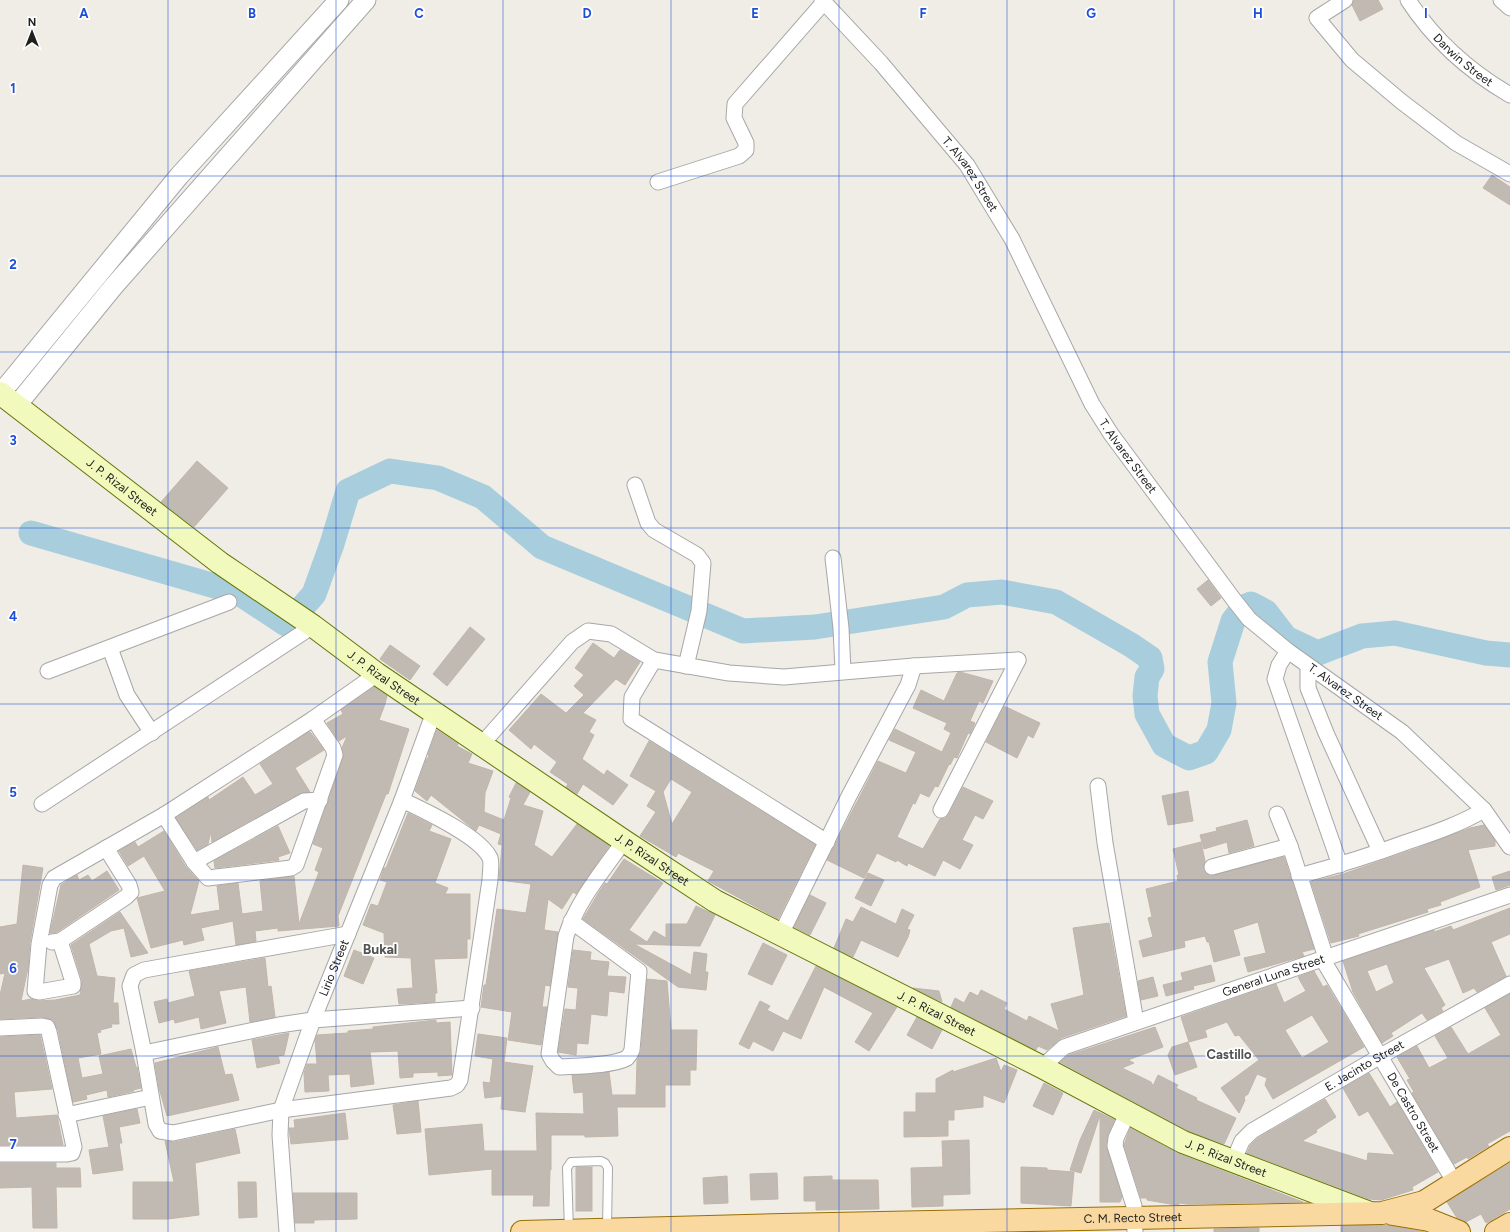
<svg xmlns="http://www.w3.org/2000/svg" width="1510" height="1232" viewBox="0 0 1510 1232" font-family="Figtree,sans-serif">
	<rect width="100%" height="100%" fill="#f0ede6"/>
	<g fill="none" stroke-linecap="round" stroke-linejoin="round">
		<!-- river -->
		<g stroke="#a8cedd" stroke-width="25">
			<path d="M31,533L239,593L286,624L289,623"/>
			<path d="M300,610L314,594L332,544L348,491L390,471L438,478L483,497L542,547L743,631L815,627L944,607L967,595L1002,592L1056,602L1131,645L1150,658L1152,669L1147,677L1145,696L1147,714L1164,745L1189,758L1206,752L1219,730L1224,703L1220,662L1233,621L1244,607L1251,604L1266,612L1286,638L1318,653L1362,636L1395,633L1486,653L1510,655"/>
		</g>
	</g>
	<!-- building -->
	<g fill="#c1bab3" stroke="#c2b5a9" fill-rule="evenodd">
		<path d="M1354,0H1378L1383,9L1360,21L1352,5Z"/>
		<path d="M1492,175L1510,187V205L1483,188Z"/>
		<path d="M197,461L228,488L194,527L161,502Z"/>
		<path d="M1208,580L1221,598L1211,606L1197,589Z"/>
		<path d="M470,627L485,639L447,686L433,674Z"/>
		<path d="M593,643L614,658L620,650L640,662L625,685L616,679L583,713L596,720L589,732L594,735L582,759L604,775L607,770L628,785L613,805L583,784L577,794L566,787L568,784L550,772L557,762L534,744L531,749L509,730L541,694L566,713L584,695L574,686L584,675L575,668Z"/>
		<path d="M390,645L420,666L410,680L380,659Z"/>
		<path d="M960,672L993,681L983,703L979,701L970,721L975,723L970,734L968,733L957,758L954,757L950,765L949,764L938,787L935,786L929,797L920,793L915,804L913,803L897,837L923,849L940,819L946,818L949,814L963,787L993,801L983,819L975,815L962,840L973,845L960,869L943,860L935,876L908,863L907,866L897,860L896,862L877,853L864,878L827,860L878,761L906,773L916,752L889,740L895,729L942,752L951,733L944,729L947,723L913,708L921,690L944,701L957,673Z"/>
		<path d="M374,687L387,696L385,704L379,720L409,729L388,794H386L338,916L339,926L278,931V928L255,931L256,941L236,945L233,921L201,928L204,940L184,945L183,940L151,948L137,898L165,891L144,856L128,866L119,851L135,842L138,847L164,831L186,867L199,881L190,915L220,910L217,886L238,883L242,914L263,911L260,881L294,876L299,924L319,872L315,870L323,848L313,844L343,758L342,748L347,736L339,741L327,723L343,714L341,710Z"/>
		<path d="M1004,706L1040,723L1033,738L1028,735L1017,758L986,742Z"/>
		<path d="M437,730L458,744L457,746L472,754L468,763L493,771L485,793L484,812L504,820L511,798L509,797L516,783L530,792L523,805L543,811L534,845L552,857L577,824L609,846L576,894L573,892L562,909L548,899L544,930L558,932L550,986L545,985L542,1007H547L541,1045L508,1040L512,1012L481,1007L484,985H486L497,909L526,913L531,884L499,880L502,845L498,844L501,834L479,825L476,831L431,795L427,801L415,791L426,760L429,756L428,755Z"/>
		<path d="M309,732L311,733L324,750L295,768L310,792L300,793L212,842L211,831L208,844L197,850L176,818L208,797L209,800L243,777L255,795L273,784L260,764Z"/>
		<path d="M649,741L815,845L778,919L708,881L714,871L678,853L676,857L640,836L656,812L647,806L656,791L630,776ZM671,779L692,792L672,824L663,792Z"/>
		<path d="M1188,791L1193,821L1168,825L1162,796Z"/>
		<path d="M408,813L432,825L429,831L451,839L435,883L448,888L445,894H470V939H467V958L434,959L437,993H435V1002L399,1004L397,989L413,988L411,958L385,957L384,933L363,925L371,904L378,906L387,882L380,880L384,868H386Z"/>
		<path d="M1247,820L1254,846L1229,853L1227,842L1204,849L1200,835L1217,831L1216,828Z"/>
		<path d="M1484,825L1495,841V846L1468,850L1480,887L1440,902L1441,905L1427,909L1428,912L1358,934L1359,936L1331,943L1311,882L1343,874L1418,848L1470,828Z"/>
		<path d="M278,826L290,853L278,857L279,860L215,868L214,861Z"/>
		<path d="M1201,842L1205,861L1203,870L1210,876L1284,857L1314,949L1302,952L1304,956L1248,972L1244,958L1266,953L1258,922L1233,930L1240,955L1214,962L1209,942H1207L1205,936L1184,941L1185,947L1143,957L1139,941L1153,937L1148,918L1152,917L1146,889L1178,881L1177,875H1179L1173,849Z"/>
		<path d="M624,859L663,883L629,930L647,942L654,931L666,938V924H687L696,906L715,915L700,946L634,944L691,975L694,952L707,954L705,972H708L706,990L678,987L583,919L599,892L605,883L607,884Z"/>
		<path d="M23,865L43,868L30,942L28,968L21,1001L31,999L37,1001L55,1000L80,995L82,980L71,945L120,912L148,953L131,957L124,928L111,931L89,944L97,976L115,978L113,1003H118L119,1024H111L112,1027L100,1030L101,1032L97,1033L101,1054L78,1058L82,1078L103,1074L99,1056L131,1049L136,1067H137L141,1088L133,1090L134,1091L108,1097L107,1090L86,1095L87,1099L73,1102L58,1030L53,1020L42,1017L0,1019V995L5,973L0,974V927L17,924Z"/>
		<path d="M107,871L119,890L57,932L50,933L61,885L77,875L79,880L88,875L92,881Z"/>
		<path d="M1510,871V885L1496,890L1492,877Z"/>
		<path d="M868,873L884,880L871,906L855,898Z"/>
		<path d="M810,895L826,903L810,935L794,927Z"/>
		<path d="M861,907L896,924L902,909L914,915L907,929L910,930L908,937L898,957L861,940L853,957L834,948L846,919L853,922Z"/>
		<path d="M1510,908V934L1491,942L1506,976L1477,992L1474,988L1463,993L1449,959L1424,968L1445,1005L1441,1008L1443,1011L1427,1020L1422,1013L1391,1033L1393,1036L1382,1043L1353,992L1343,961L1434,930V932L1451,926L1453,930ZM1387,964L1394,983L1376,992L1367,971Z"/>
		<path d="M1109,923L1126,1016L1061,1038L1047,1050L1038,1046L1036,1050L951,1007L955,998L964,1003L970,992L978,996L981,990L1007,1003L1004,1009L1027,1021L1029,1016L1059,1031L1051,1004L1084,995L1073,928Z"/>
		<path d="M763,943L787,955L772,985L748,974Z"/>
		<path d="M354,950L374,958L363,984L344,976Z"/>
		<path d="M573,950L591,952L590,960L609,962L607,976L626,977L624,993L609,991L607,1016L591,1014L588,1044L577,1043L576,1055L558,1052L565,1009L576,1010L578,988L568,987Z"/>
		<path d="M265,958L268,987L271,986L275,1017L250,1022L246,987L219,991L226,1023L201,1029L199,1017L175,1023L174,1019L159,1023L154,1002L167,999L168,1003L195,996L189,971Z"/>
		<path d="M1211,965L1215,981L1193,986L1194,989L1166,996L1163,985L1183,980L1181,973Z"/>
		<path d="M816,966L897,1007L869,1051L855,1042L873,1013L824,987L801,1039L783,1031L773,1051L753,1041L749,1049L739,1044L760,1001L770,1006L767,1010L788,1021Z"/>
		<path d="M1314,971L1323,987L1327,985L1364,1047L1273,1099L1265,1085L1267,1078L1257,1074L1248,1094L1244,1097L1245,1100L1239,1113L1221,1088L1259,1060L1239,1035L1235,1036L1227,1022L1205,1030L1207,1037L1189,1042L1181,1017L1276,984L1284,1003L1306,991L1298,977ZM1312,1015L1329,1042L1302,1058L1285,1030Z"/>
		<path d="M1153,977L1158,996L1141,1000L1138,981Z"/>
		<path d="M647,979L667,981L671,1030H697L696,1070H690V1085H665V1107H617L618,1136L585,1137V1135H551V1170H550L549,1206H533L534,1195H492V1169L429,1175L425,1129L482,1124L484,1151H537L536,1113L584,1114L583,1092L574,1093L572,1075L609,1072L612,1095H636L637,1061L641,1051Z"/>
		<path d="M913,988L939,991L942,1002Z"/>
		<path d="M1510,994V1131L1487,1144L1489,1146L1468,1159L1467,1157L1454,1164L1412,1093L1414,1092L1407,1080L1410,1079L1397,1057L1417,1046L1429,1068L1448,1058L1435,1036L1451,1027L1468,1054L1501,1035L1485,1008Z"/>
		<path d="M917,1017L942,1030L932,1049L907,1035Z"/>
		<path d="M436,1020V1023L450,1022L452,1075L438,1076V1072L413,1073V1077L400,1078L398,1051L370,1052L374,1084L351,1087L350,1074L328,1075L329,1091L305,1092L304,1073L307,1064H317L315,1040L317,1035L348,1033V1031L373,1029V1027Z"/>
		<path d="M1155,1027L1163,1047L1128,1060L1134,1063L1122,1068L1151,1082L1153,1086L1158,1075L1178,1085L1176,1088L1197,1098L1196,1100L1236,1118L1224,1144L1188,1131L1060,1062L1069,1055Z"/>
		<path d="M289,1033L284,1055L278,1056L280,1063L257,1068L252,1040Z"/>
		<path d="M478,1034L507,1038L504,1062L533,1066L525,1112L501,1109L502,1096L485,1098L483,1082L490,1083L493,1059L475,1056Z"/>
		<path d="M40,1035L52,1089L14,1092L16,1118L57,1115L63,1145H0V1037Z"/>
		<path d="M1188,1042L1197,1067L1175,1075L1168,1055L1172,1047Z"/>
		<path d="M218,1047L225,1075L232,1074L239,1100L167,1116L159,1088L155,1063Z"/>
		<path d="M996,1058L1001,1072L1004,1065L1017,1070L1004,1103L983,1095V1107L954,1110V1120H948V1136L904,1137V1112H916V1093H936V1079L953,1070V1072Z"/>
		<path d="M1369,1073L1390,1107L1397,1102L1438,1172L1412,1187L1413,1190L1381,1200L1369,1199L1247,1153L1250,1146L1258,1138L1325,1099L1336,1117L1316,1130L1317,1132L1302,1141L1367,1161L1368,1153L1395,1155L1368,1111L1359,1116L1343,1088Z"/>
		<path d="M1044,1083L1063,1093L1053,1115L1033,1106Z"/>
		<path d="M418,1101L421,1132L397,1134L393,1105Z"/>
		<path d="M137,1109L140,1123L119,1127L122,1143H119L123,1170L93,1174L89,1150L109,1147L103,1116Z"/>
		<path d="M1094,1110L1115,1120L1108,1134L1106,1145L1122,1197L1120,1202H1100V1115L1081,1173L1070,1170L1080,1140Z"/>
		<path d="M345,1113L348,1139L291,1144L289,1128H295L294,1120Z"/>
		<path d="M1130,1128L1179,1154L1303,1202L1187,1204L1179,1203V1205H1176L1147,1200V1198H1141L1124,1145Z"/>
		<path d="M235,1129L240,1153L195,1163L199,1215L168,1219H133V1182H174L165,1141L175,1142Z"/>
		<path d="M969,1140L970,1194L943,1195V1206L912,1207L911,1168L943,1167L942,1141Z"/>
		<path d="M0,1163H56V1168H80L81,1187H56L57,1228H33L32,1187L0,1188Z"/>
		<path d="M1510,1163V1209L1486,1223L1481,1214L1466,1222L1457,1218L1447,1202Z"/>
		<rect x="576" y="1167" width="16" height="44"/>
		<path d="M1021,1167L1047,1168V1170L1074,1172L1071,1206L1021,1203Z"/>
		<path d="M777,1173L778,1199L751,1200L750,1174Z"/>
		<path d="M727,1176L728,1203L704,1204L703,1178Z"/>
		<path d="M832,1176V1180H878L879,1209L816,1210V1201H804V1177Z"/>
		<path d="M238,1182H256L257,1217L239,1218Z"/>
		<path d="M293,1193H357V1219L314,1220V1223H295Z"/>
		<path d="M1387,1225L1425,1232H1341V1226Z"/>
		<path d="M1259,1228V1232H1214V1229Z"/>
	</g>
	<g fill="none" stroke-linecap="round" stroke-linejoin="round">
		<defs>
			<path id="service" d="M569,1230L567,1168L571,1162L601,1161L605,1163L608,1168L607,1229"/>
			<g id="minor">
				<path id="s1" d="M822,0L881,63L967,165L1012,239L1092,404L1111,434L1234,600L1249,619L1288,651L1402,732L1484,810L1510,847"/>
				<path d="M1345,0L1317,18L1352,60L1402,102L1456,143L1510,174"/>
				<path id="s2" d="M1408,0C1434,40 1469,71 1510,95"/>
				<path d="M1501,0L1510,8"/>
				<path d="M658,182L739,156L746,150V143L734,118L735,104L824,2"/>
				<path d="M635,485L648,523L654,530L697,555L703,563L699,611L686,666"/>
				<path d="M833,558L841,628L843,671"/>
				<path d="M110,648L127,695L152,733"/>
				<path d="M1288,651L1279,665L1275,679L1340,865"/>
				<path d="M654,660L632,697L631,719L827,842"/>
				<path d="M1308,666V688L1326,733L1380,851"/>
				<path d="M48,671L229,602"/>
				<path d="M482,744L572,642L588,631L611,634L654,660L729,673L784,677L914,666L1018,660"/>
				<path d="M1098,786L1105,843L1136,1022"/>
				<path d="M42,804L313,626"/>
				<path d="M941,810L1018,660"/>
				<path d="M1277,814L1290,846L1326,958"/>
				<path d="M164,815L194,862L208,878L291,868L296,865L335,755L333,748L313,719"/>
				<path d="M194,862L304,801L320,800"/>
				<path d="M1212,867L1290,846"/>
				<path d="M1299,876C1336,866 1372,855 1407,842C1434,833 1460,824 1484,810"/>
				<path d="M571,921L639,971L632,1050C631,1053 629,1056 627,1058C613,1066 575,1066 559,1067L553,1061L549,1054L566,936C578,900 602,872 624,841"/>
				<path d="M348,934L144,970L134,975L130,986L144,1053L156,1124L160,1131L173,1133L281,1110L451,1088L457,1085L460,1080L490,880C490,874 492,863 490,858C480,836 423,810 402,800"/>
				<path d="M781,934L849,796L908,685L914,666"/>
				<path d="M60,941L73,982V986L39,992L35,991L39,944L50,885L54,878L164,815L313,719L377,674"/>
				<path d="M52,942L60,941L126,897L131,892L129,885L106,848"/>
				<path id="s3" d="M1323,960L1455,1183"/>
				<path d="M0,1028L42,1026L47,1027L49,1032L74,1147L72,1153L67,1154H0"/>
				<path d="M144,1053L279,1025L313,1020L472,1008"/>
				<path id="s4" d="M1042,1067L1064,1047L1510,895"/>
				<path d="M1128,1112L1116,1138L1115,1146L1134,1206L1135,1232"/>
				<path d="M66,1115L151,1097"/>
				<path id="s5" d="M1233,1162L1242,1141L1252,1131L1379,1057L1510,984"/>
				<path id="s6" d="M287,1232L280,1135L281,1110L313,1020L402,800L434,712"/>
			</g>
			<g id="tertiary">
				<path d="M1,393L179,176L339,0"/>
				<path d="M17,405L113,287L366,0"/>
			</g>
			<g id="secondary">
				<path id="s7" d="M0,393L220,563L313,626L377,674L624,841L715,901L1042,1067L1183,1142L1370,1213"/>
			</g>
			<g id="primary">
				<path d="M1393,1214L1429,1220L1459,1232"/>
				<path id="s8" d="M522,1232L782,1225L1382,1213L1424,1202L1510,1148"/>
				<path d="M1496,1232L1510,1224"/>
			</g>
		</defs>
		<!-- service casing -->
		<use href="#service" stroke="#a7a7a7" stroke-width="10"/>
		<!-- minor casing -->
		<use href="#minor" stroke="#a7a7a7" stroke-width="17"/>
		<!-- tertiary casing -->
		<use href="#tertiary" stroke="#a7a7a7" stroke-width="21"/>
		<!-- secondary casing -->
		<use href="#secondary" stroke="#647707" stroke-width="24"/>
		<!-- primary casing -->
		<use href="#primary" stroke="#996f03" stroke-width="24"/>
		<!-- service -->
		<use href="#service" stroke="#fff" stroke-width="8"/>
		<!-- minor -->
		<use href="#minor" stroke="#fff" stroke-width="15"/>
		<!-- tertiary -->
		<use href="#tertiary" stroke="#fff" stroke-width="19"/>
		<!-- secondary -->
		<use href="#secondary" stroke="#f2f9bc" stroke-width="22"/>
		<!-- primary -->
		<use href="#primary" stroke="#fad9a1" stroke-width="22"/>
	</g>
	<!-- grid -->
	<path fill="none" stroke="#1d4ed8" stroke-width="1" stroke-opacity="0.55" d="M168,0V1232M336,0V1232M503,0V1232M671,0V1232M839,0V1232M1007,0V1232M1174,0V1232M1342,0V1232M0,176H1510M0,352H1510M0,528H1510M0,704H1510M0,880H1510M0,1056H1510"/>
	<g text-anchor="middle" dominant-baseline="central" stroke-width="3.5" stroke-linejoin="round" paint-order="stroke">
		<!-- street labels -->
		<g font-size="12" fill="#202020" stroke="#fff">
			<text stroke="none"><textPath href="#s2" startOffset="82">Darwin Street</textPath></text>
			<text stroke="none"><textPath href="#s1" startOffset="229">T. Alvarez Street</textPath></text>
			<text stroke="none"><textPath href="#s1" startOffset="553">T. Alvarez Street</textPath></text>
			<text stroke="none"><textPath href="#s7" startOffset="154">J. P. Rizal Street</textPath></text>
			<text stroke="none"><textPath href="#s7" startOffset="478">J. P. Rizal Street</textPath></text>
			<text stroke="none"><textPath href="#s1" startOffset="877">T. Alvarez Street</textPath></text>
			<text stroke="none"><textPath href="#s7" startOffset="802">J. P. Rizal Street</textPath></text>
			<text stroke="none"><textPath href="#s6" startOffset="274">Lirio Street</textPath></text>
			<text stroke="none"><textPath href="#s4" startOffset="251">General Luna Street</textPath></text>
			<text stroke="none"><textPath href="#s7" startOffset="1126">J. P. Rizal Street</textPath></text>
			<text stroke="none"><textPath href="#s5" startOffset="167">E. Jacinto Street</textPath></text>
			<text stroke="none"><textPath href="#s3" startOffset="177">De Castro Street</textPath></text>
			<text stroke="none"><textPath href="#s7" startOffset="1450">J. P. Rizal Street</textPath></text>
			<text stroke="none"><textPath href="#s8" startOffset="611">C. M. Recto Street</textPath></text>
		</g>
		<!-- neighbourhood labels -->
		<g font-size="13" font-weight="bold" fill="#535353" stroke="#fff">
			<text x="1229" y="1054">Castillo</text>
		</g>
		<!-- quarter labels -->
		<g font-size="14" font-weight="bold" fill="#535353" stroke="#fff">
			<text x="380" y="949">Bukal</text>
		</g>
	</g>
	<g font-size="13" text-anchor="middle" font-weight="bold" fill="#1d4ed8" stroke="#fff" stroke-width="3.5" stroke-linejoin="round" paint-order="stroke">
		<text x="84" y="18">A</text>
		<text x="252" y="18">B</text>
		<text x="419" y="18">C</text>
		<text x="587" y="18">D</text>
		<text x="755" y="18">E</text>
		<text x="923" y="18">F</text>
		<text x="1091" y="18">G</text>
		<text x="1258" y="18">H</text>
		<text x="1426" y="18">I</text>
		<text x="13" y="93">1</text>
		<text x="13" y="269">2</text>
		<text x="13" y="445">3</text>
		<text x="13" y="621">4</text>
		<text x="13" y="797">5</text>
		<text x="13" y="973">6</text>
		<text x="13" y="1149">7</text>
	</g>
	<!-- north arrow -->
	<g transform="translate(32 32)" stroke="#ffffff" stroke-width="3" paint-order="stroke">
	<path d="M0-3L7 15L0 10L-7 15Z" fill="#202020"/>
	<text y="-6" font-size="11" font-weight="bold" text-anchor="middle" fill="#202020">N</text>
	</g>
</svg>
